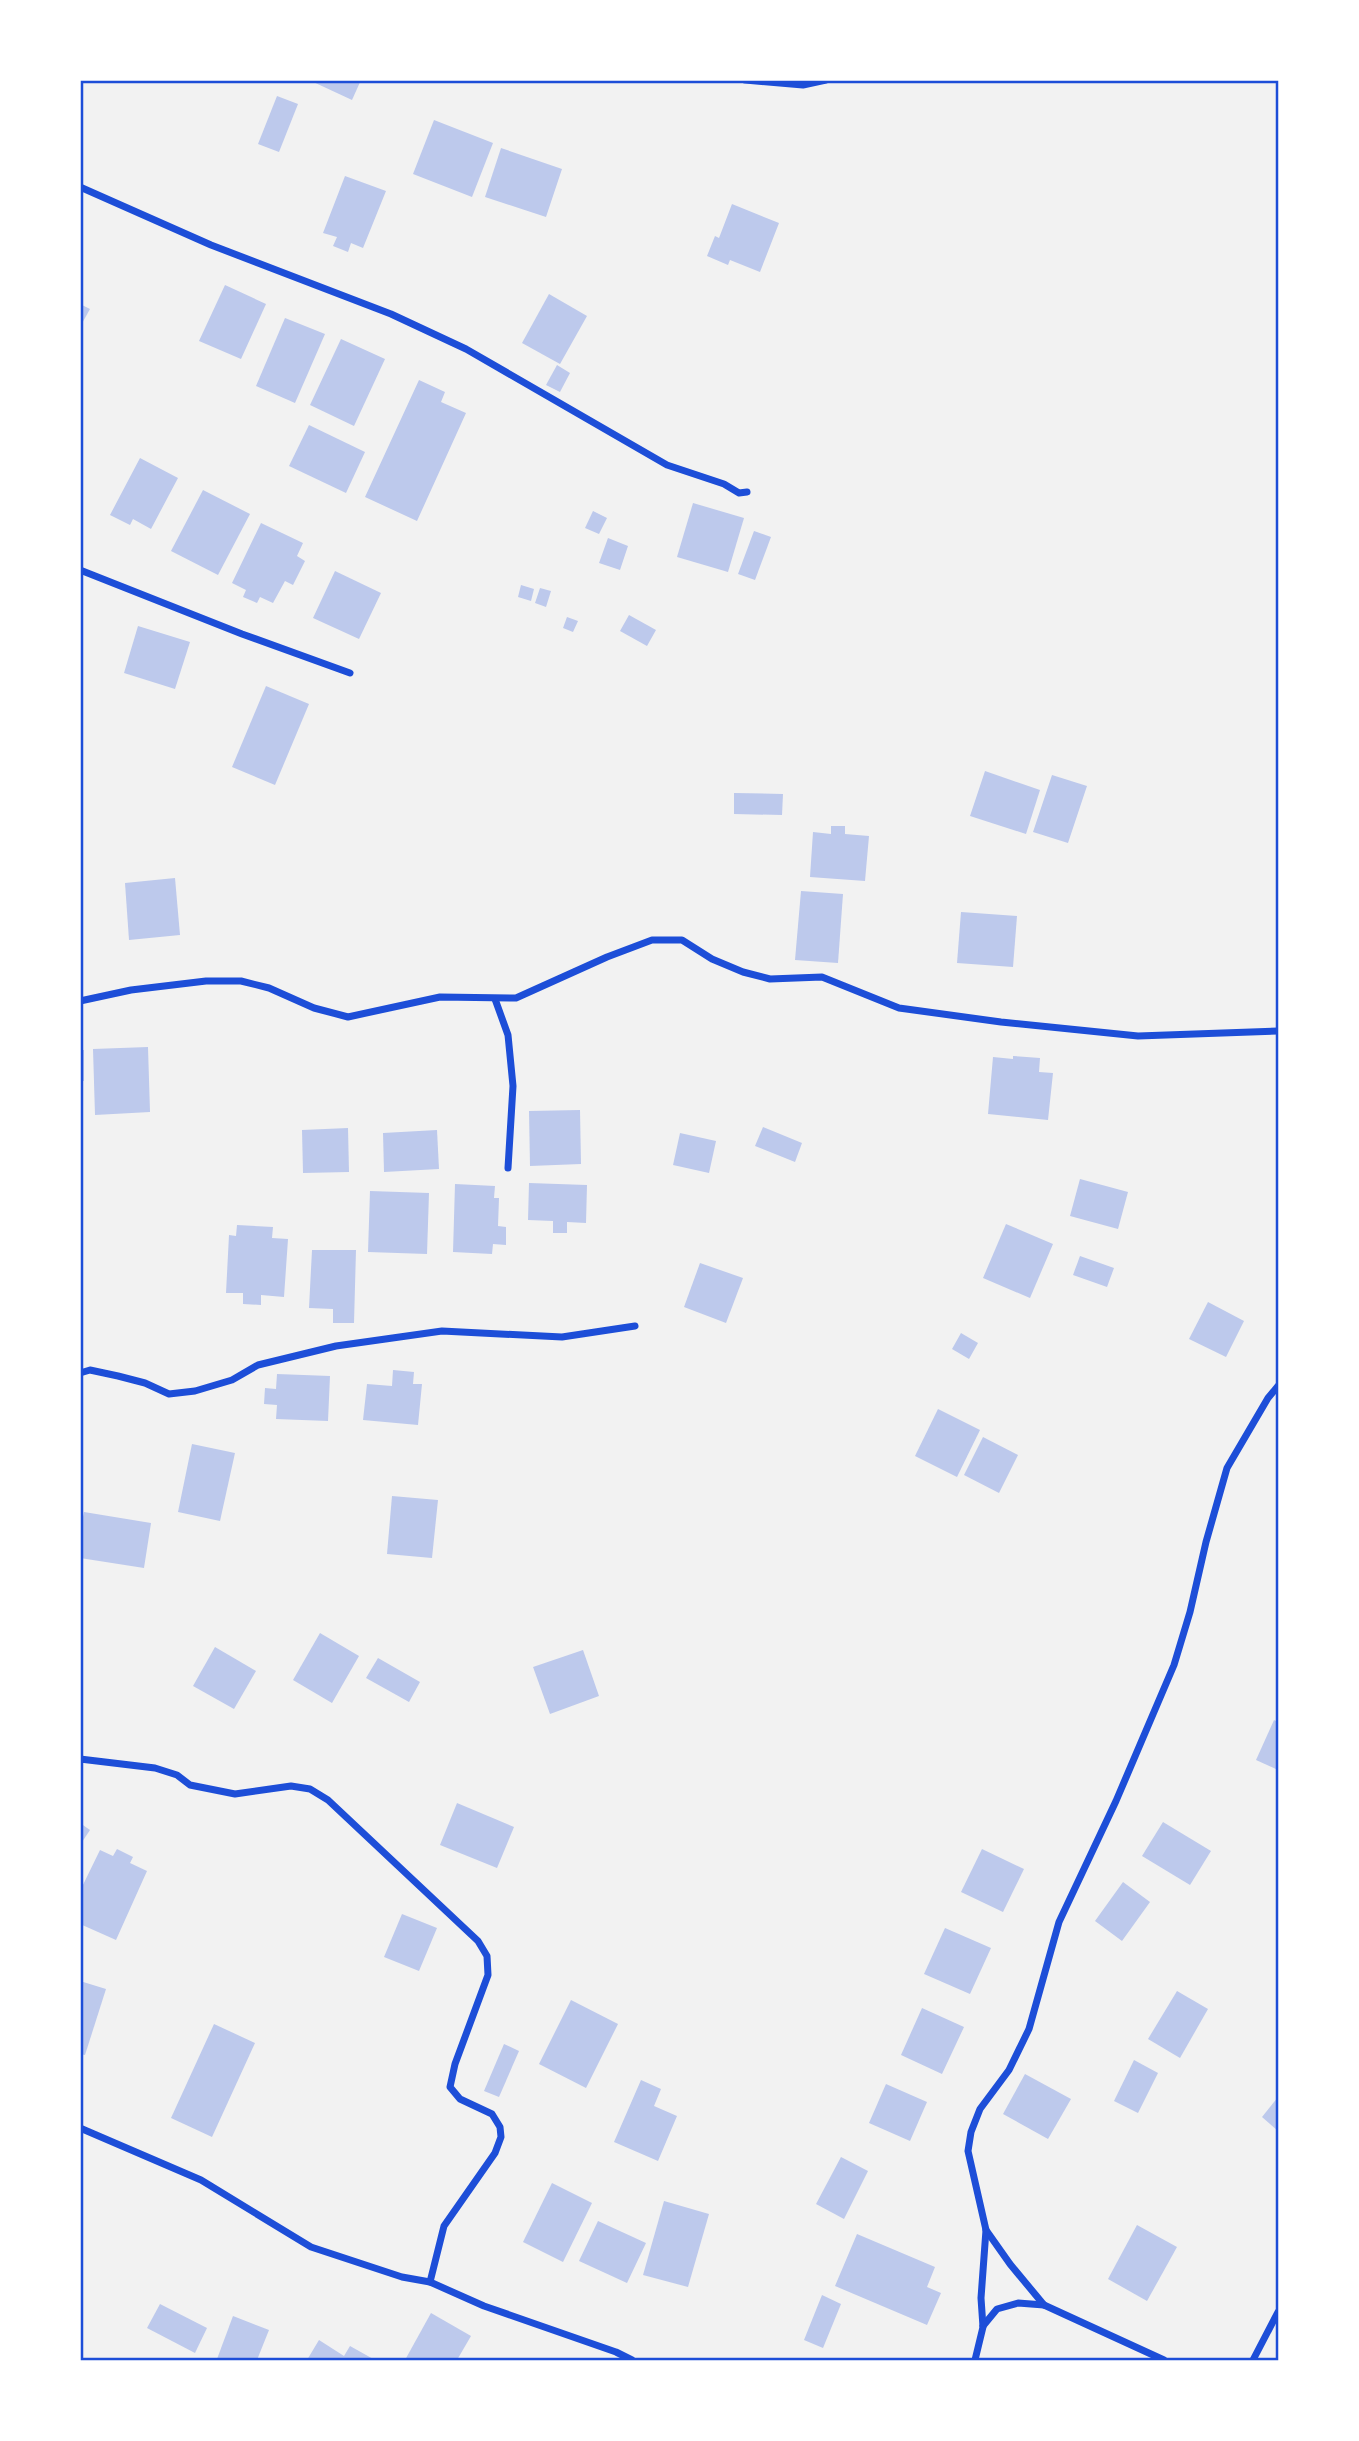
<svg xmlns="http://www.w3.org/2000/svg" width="1359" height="2441" viewBox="0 0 1359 2441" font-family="'Titillium Web',sans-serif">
	<rect width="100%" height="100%" fill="#f2f2f2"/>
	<!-- building -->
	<g fill="#bdc9ec">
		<path d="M309,80H361L352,100Z"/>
		<path d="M277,96L298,104L279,152L258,144Z"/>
		<path d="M434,120L493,143L472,197L413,174Z"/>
		<path d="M501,148L562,169L546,217L485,197Z"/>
		<path d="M345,176L386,191L363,248L351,243L348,252L333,246L337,237L323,233Z"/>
		<path d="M732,204L779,223L760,272L730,260L728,265L707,256L715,236L719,238Z"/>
		<path d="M225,285L266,304L241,359L199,341Z"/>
		<path d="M549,294L587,316L560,364L522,343Z"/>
		<path d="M80,304L90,309L80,327Z"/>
		<path d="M285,318L325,334L295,403L256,386Z"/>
		<path d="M341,339L385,359L354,426L310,405Z"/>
		<path d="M557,365L570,373L560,392L546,385Z"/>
		<path d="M419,380L445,392L441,402L466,413L417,521L365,497Z"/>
		<path d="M309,425L365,452L346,493L289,466Z"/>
		<path d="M140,458L178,478L151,529L133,519L130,525L110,515Z"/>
		<path d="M203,490L250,514L218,575L171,551Z"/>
		<path d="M693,503L744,518L728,572L677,557Z"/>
		<path d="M593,511L607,518L599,534L585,528Z"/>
		<path d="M261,523L303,543L297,556L305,561L293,585L285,581L273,603L260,597L257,603L243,597L246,590L232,583Z"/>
		<path d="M754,531L771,537L755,580L738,574Z"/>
		<path d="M608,538L628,546L620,570L599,563Z"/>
		<path d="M335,571L381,593L359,639L313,618Z"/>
		<path d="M521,585L534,589L531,601L518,597Z"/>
		<path d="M540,588L551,591L546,607L535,603Z"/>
		<path d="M629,615L656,630L647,646L620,631Z"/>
		<path d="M567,617L578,621L573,632L563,628Z"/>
		<path d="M138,626L190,642L175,689L124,673Z"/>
		<path d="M266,686L309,704L275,785L232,767Z"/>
		<path d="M985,771L1040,790L1026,834L970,816Z"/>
		<path d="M1052,775L1087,786L1068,843L1033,832Z"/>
		<path d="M734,793L783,794L782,815L734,814Z"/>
		<path d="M831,826H845V834L869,836L865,881L810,877L813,832L831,834Z"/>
		<path d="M175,878L180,935L129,940L125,883Z"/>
		<path d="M801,891L843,894L838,963L795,960Z"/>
		<path d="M961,912L1017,916L1013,967L957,963Z"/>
		<path d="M148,1047L150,1112L95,1115L93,1049Z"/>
		<rect x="80" y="1050" width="4" height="31"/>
		<path d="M1013,1056L1040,1058L1039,1072L1053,1073L1048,1120L988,1114L993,1057L1013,1059Z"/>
		<path d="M580,1110L581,1164L530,1166L529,1111Z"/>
		<path d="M763,1127L802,1143L795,1162L755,1146Z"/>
		<path d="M348,1128L349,1172L303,1173L302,1130Z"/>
		<path d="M437,1130L439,1169L384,1172L383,1133Z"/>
		<path d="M680,1133L716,1141L709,1173L673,1165Z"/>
		<path d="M1080,1179L1128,1192L1118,1229L1070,1216Z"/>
		<path d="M529,1183L587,1185L586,1223L567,1222V1233H553V1221L528,1220Z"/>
		<path d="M455,1184L495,1186L494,1198H499L498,1226L506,1227V1245L493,1244L492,1254L453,1252Z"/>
		<path d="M370,1191L429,1193L427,1254L368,1252Z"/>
		<path d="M1006,1224L1053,1244L1030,1298L983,1278Z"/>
		<path d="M237,1225L273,1227L272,1238L288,1239L284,1297L261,1295V1305L243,1304V1293H226L229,1235L236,1236Z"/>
		<path d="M312,1250H356L354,1323H333V1309L309,1308Z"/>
		<path d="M1080,1256L1114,1268L1107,1287L1073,1275Z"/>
		<path d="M700,1263L743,1278L726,1323L684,1307Z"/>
		<path d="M1208,1302L1244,1321L1226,1357L1189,1339Z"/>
		<path d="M961,1333L978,1343L969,1359L952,1349Z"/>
		<path d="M393,1370L414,1372L413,1384H422L418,1425L363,1420L367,1384L392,1386Z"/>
		<path d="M277,1374L330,1376L328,1421L276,1419L277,1405L264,1404L265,1388L276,1389Z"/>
		<path d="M938,1409L980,1430L957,1477L915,1456Z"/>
		<path d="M983,1437L1018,1455L999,1493L964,1475Z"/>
		<path d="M192,1444L235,1453L220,1521L178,1512Z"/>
		<path d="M392,1496L438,1500L432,1558L387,1554Z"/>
		<path d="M84,1512L151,1523L144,1568L80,1558V1532Z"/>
		<path d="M320,1633L359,1656L332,1703L293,1680Z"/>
		<path d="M215,1647L256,1671L234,1709L193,1686Z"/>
		<path d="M583,1650L599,1696L550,1714L533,1667Z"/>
		<path d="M378,1658L420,1682L409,1702L366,1678Z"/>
		<path d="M1274,1720L1278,1722V1770L1256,1760Z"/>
		<path d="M457,1803L514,1827L497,1868L440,1845Z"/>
		<path d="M1163,1822L1211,1851L1190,1885L1142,1856Z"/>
		<path d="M80,1823L90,1830L80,1845Z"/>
		<path d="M117,1849L133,1857L130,1863L147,1871L116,1940L80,1924V1891L100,1850L113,1856Z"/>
		<path d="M982,1849L1024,1869L1003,1912L961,1892Z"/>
		<path d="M1123,1882L1150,1902L1122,1941L1095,1921Z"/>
		<path d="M402,1914L437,1928L419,1971L384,1957Z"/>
		<path d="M945,1928L991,1948L970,1994L924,1974Z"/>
		<path d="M80,1981L106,1989L85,2055L80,2054Z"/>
		<path d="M1177,1991L1208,2009L1180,2058L1148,2039Z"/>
		<path d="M571,2000L618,2024L586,2088L539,2064Z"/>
		<path d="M922,2008L964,2027L942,2074L901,2055Z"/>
		<path d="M214,2024L255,2043L212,2137L171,2118Z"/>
		<path d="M504,2044L519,2051L499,2097L484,2091Z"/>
		<path d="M1134,2060L1158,2073L1138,2113L1114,2101Z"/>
		<path d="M1025,2074L1071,2099L1048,2139L1003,2114Z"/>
		<path d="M641,2080L661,2089L654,2106L677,2116L658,2161L614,2142Z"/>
		<path d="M886,2084L927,2102L910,2141L869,2123Z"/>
		<path d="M1278,2097V2131L1262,2117Z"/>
		<path d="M841,2157L868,2171L844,2219L816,2204Z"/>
		<path d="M552,2183L592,2203L563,2262L523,2242Z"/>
		<path d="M664,2201L709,2214L688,2287L643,2275Z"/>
		<path d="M598,2221L646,2243L627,2283L579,2261Z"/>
		<path d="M1137,2225L1177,2247L1147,2301L1108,2279Z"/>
		<path d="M857,2234L935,2267L927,2287L941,2293L927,2325L835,2286Z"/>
		<path d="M822,2295L841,2304L823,2348L804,2340Z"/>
		<path d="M160,2304L207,2328L195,2353L147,2328Z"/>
		<path d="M431,2313L471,2336L457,2360H405Z"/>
		<path d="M233,2316L269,2330L257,2360L217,2359Z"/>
		<path d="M319,2340L344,2356L350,2346L375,2360H307Z"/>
	</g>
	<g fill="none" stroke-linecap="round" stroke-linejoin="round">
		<!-- minor -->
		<g stroke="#1d4ed8" stroke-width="7">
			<path d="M745,80L803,85L826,80"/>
			<path d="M80,187L211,245L391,314L466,349L667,465L724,484L739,493L747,492"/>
			<path d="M80,570L242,634L350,673"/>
			<path d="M495,999L508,1035L513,1086L508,1168"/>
			<path d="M80,1001L131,990L206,981H241L269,988L314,1008L348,1017L440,997L516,998L607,957L652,940H682L712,959L743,972L770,979L822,977L899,1008L1001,1022L1138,1036L1278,1031"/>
			<path d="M80,1373L90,1370L118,1376L145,1383L169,1394L195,1391L232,1380L258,1365L336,1346L442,1331L562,1337L635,1326"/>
			<path d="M80,1759L155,1768L177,1775L190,1785L235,1794L291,1786L310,1789L328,1800L478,1941L487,1956L488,1975L455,2064L450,2087L460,2099L492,2114L500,2127L501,2137L495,2153L444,2226L430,2282"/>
			<path d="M80,2128L201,2180L311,2247L402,2277L430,2282L484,2306L616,2352L632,2360"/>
			<path d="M986,2230L1010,2264L1044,2305"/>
			<path d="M983,2326L997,2309L1018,2303L1044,2305L1164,2360"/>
			<path d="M975,2360L983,2327L981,2298L986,2230L968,2151L971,2132L980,2109L1009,2070L1029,2029L1059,1922L1116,1801L1174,1665L1190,1612L1206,1542L1227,1468L1268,1398L1278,1386"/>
			<path d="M1253,2360L1278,2312"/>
		</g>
	</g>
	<!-- border -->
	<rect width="1359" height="2441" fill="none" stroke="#ffffff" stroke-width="164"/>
	<rect x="82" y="82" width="1195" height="2277" fill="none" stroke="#1d4ed8" stroke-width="2.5"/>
</svg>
